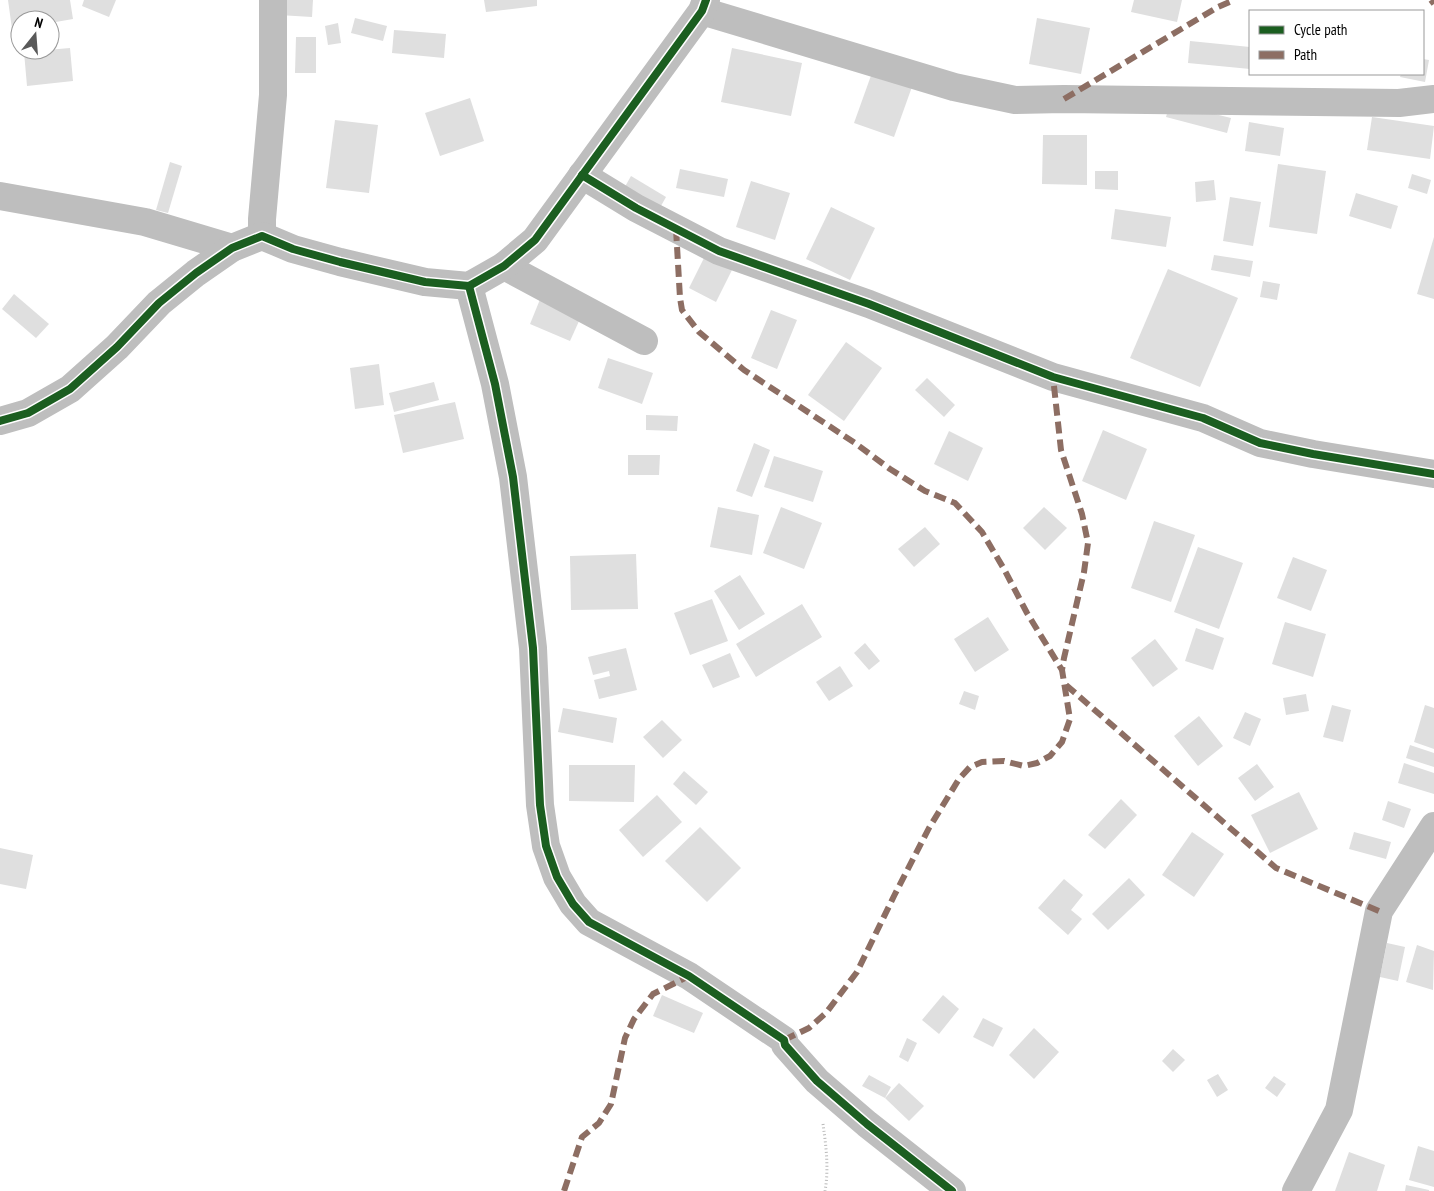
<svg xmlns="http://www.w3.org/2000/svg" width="1434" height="1191" viewBox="0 0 1434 1191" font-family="'PT Sans Narrow',sans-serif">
	<rect width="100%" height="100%" fill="#fff"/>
	<!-- building -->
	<g fill="#dfdfdf">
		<path d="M8,0H70L73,19L50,23V20H20V27L12,29Z"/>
		<path d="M84,0H116L109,17L82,6Z"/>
		<path d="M279,0H313L312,17L279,15Z"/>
		<path d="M484,0H537V6L486,12Z"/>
		<path d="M1134,0H1182L1177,22L1131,12Z"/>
		<path d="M355,18L387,26L383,41L351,33Z"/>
		<path d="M1037,18L1090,28L1081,74L1029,64Z"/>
		<path d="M338,23L341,43L328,45L325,26Z"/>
		<path d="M394,30L446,34L444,58L392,53Z"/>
		<path d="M296,37H316V73H295Z"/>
		<path d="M1190,41L1250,47V69L1188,63Z"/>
		<path d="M70,48L73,81L27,86L24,52Z"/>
		<path d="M732,48L802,63L791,116L721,102Z"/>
		<path d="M1423,59L1429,60L1425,82L1400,77L1401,74H1423Z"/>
		<path d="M873,70L913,84L894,137L854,123Z"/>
		<path d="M470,98L484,141L440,156L425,113Z"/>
		<path d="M1170,103L1231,118L1227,133L1166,117Z"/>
		<path d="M1372,117L1434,126L1430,159L1367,150Z"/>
		<path d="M335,120L378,125L369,193L326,188Z"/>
		<path d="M1249,122L1284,128L1280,156L1245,151Z"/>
		<path d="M1043,135H1087V185L1042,184Z"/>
		<path d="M170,162L182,166L168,213L156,210Z"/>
		<path d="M1278,164L1326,171L1317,234L1269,227Z"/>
		<path d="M680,169L728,179L724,197L676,188Z"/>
		<path d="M1095,171H1118V190L1095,189Z"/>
		<path d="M1412,174L1431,180L1427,194L1408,188Z"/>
		<path d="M631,176L666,197L657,213L622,192Z"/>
		<path d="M1214,180L1216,200L1196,202L1195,182Z"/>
		<path d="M751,181L790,193L775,240L736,227Z"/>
		<path d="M1356,193L1398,206L1391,229L1349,216Z"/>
		<path d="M1230,197L1261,202L1253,246L1223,241Z"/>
		<path d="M831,207L875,228L850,280L806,259Z"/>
		<path d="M1115,209L1171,217L1166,247L1111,239Z"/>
		<path d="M1434,237V299L1417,294Z"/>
		<path d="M1214,255L1253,261L1250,277L1211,270Z"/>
		<path d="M705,256L732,270L716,302L689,288Z"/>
		<path d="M1168,269L1238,298L1200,387L1130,358Z"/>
		<path d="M1263,281L1280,284L1277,300L1260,297Z"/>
		<path d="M543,292L584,310L570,341L530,324Z"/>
		<path d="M14,294L49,324L36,338L2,309Z"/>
		<path d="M771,310L797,320L777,369L751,358Z"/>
		<path d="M846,342L882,368L844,421L808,395Z"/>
		<path d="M608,358L653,373L642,404L598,388Z"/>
		<path d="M379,364L384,405L355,409L350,368Z"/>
		<path d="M927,378L955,405L944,417L915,390Z"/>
		<path d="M434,382L439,400L394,412L389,393Z"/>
		<path d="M455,402L464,439L403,453L394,415Z"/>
		<path d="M646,415L678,416L677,431L646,430Z"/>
		<path d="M1103,430L1147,449L1126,500L1082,481Z"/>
		<path d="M949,431L983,448L968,481L934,464Z"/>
		<path d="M754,443L770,450L752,497L736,491Z"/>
		<path d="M628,455H660L659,475H628Z"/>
		<path d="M774,456L823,471L813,502L764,487Z"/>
		<path d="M718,507L759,515L752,555L710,547Z"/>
		<path d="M781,507L822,523L804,569L763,553Z"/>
		<path d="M1044,507L1067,528L1045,550L1023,528Z"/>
		<path d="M1154,521L1195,535L1171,602L1131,588Z"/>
		<path d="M925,527L940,544L914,567L898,549Z"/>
		<path d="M1198,547L1243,563L1219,629L1174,612Z"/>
		<path d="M636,554L638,609L571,610L570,556Z"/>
		<path d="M1293,557L1327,570L1311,611L1277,598Z"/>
		<path d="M740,575L765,614L739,630L714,591Z"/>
		<path d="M712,599L728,641L690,655L674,613Z"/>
		<path d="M802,604L822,637L756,677L736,644Z"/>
		<path d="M988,617L1009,650L975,672L954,639Z"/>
		<path d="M1285,622L1326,634L1313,677L1272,664Z"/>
		<path d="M1196,628L1224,638L1213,670L1185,661Z"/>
		<path d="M1155,639L1178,669L1153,687L1131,658Z"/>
		<path d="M865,643L880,661L869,670L854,653Z"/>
		<path d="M626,648L637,690L599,699L594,680L610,676L609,671L593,675L588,657Z"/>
		<path d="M730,653L740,677L713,688L702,665Z"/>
		<path d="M840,666L853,686L829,701L816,682Z"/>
		<path d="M964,691L979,696L975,710L959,704Z"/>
		<path d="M1306,694L1309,711L1286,715L1283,698Z"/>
		<path d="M1332,705L1351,710L1343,742L1323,737Z"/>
		<path d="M1425,705L1434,708V749L1414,742Z"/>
		<path d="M563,708L617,718L613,743L558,732Z"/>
		<path d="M1245,712L1261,719L1250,746L1233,738Z"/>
		<path d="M1199,716L1223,746L1198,766L1174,736Z"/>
		<path d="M662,720L682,740L663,758L643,737Z"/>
		<path d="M1410,745L1434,753V767L1406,758Z"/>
		<path d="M1404,763L1434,773V794L1398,783Z"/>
		<path d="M1257,764L1274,787L1255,801L1238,778Z"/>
		<path d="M569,765H635L634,802L569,801Z"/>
		<path d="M684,771L708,792L696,805L673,784Z"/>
		<path d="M1299,792L1318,829L1270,853L1251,815Z"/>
		<path d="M657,795L682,822L643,857L619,830Z"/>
		<path d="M1121,799L1137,815L1105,849L1088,835Z"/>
		<path d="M1388,801L1411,809L1404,828L1382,820Z"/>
		<path d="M700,827L741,868L707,902L665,861Z"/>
		<path d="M1192,832L1224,854L1194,897L1162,875Z"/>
		<path d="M1354,832L1391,842L1386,859L1349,849Z"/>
		<path d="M0,848L33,855L26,889L0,884Z"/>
		<path d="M1129,878L1145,895L1108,930L1092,914Z"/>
		<path d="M1064,879L1083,895L1071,910L1082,919L1068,935L1038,908Z"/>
		<path d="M1387,943L1405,947L1398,981L1380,977Z"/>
		<path d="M1417,945L1434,951L1433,990L1406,982Z"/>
		<path d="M662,995L703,1013L694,1033L653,1016Z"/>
		<path d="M943,995L959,1009L939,1034L922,1020Z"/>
		<path d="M983,1018L1003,1028L993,1047L973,1037Z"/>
		<path d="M1034,1028L1059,1052L1034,1079L1009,1055Z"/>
		<path d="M907,1038L917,1043L908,1062L899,1057Z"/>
		<path d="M1173,1049L1185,1060L1173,1072L1162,1061Z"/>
		<path d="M1218,1074L1228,1090L1217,1097L1207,1080Z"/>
		<path d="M869,1075L891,1087L885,1098L862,1086Z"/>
		<path d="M1274,1076L1286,1084L1277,1097L1265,1088Z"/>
		<path d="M899,1083L924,1106L909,1121L885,1098Z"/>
		<path d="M1418,1146L1434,1151V1187L1409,1180Z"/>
		<path d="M1349,1152L1385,1165L1377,1191H1335Z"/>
		<path d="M1406,1185L1429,1190V1191H1405Z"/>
	</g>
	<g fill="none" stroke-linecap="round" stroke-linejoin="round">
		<!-- path -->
		<path stroke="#b9b9b9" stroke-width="3" stroke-dasharray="1 2.5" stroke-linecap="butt" d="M823,1124C826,1145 829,1169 825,1191"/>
		<!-- minor -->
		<g stroke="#bebebe" stroke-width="28">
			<path d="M702,11L954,87L1015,100L1064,99L1399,103L1434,99"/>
			<path d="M582,175L636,208L719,251L869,304L1053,377L1203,418L1260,443L1313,454L1434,474"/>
			<path d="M0,196L145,222L232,248"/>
			<path d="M262,236V219L273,95V0"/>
			<path d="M504,266L644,341"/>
			<path d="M469,286L495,384L513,477L533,648L540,805L546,846L557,877L573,904L589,922L689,976L784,1040L785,1045L817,1081L867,1124L952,1191"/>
			<path d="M0,421L28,413L70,389L117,347L159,303L196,273L232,248L262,236L293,249L340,262L425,282L469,286L504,266L535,240L702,11L706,0"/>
			<path d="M1296,1191L1339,1110L1379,911L1434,826"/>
		</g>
		<!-- quiet -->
		<g stroke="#8d6e63" stroke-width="6" stroke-dasharray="12 6" stroke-linecap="butt">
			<path d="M1431,0L1434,4"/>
			<path d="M1064,99L1218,7L1234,0"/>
			<path d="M676,229L680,298L682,310L699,332L744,370L855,443L890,469L925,491L955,503L982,532L1004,569L1027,613L1062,670"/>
			<path d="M1066,685L1276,868L1379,911"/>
			<path d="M784,1040L809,1028L826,1013L857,972L894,896L929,828L959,779L970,767L982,762L1004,761L1024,766L1037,763L1050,756L1062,742L1070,719L1062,670L1064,658L1084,572L1088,543L1082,514L1061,450L1053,377"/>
			<path d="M564,1191L582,1137L599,1123L611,1104L625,1038L634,1019L653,994L689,976"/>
		</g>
		<defs>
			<g id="cycleway">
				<path d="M582,175L636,208L719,251L869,304L1053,377L1203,418L1260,443L1313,454L1434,474"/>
				<path d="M469,286L495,384L513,477L533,648L540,805L546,846L557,877L573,904L589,922L689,976L784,1040L785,1045L817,1081L867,1124L952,1191"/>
				<path d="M0,421L28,413L70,389L117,347L159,303L196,273L232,248L262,236L293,249L340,262L425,282L469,286L504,266L535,240L702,11L706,0"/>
			</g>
		</defs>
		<!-- cycleway casing -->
		<use href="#cycleway" stroke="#fff" stroke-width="11"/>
		<!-- cycleway -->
		<use href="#cycleway" stroke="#1b5e20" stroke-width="8"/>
	</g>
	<!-- legend -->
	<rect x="1249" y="10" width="175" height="65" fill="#ffffff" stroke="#999999"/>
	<rect x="1259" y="26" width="25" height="8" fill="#1b5e20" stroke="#999999"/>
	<text x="1294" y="35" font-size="15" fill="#000000">Cycle path</text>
	<rect x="1259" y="51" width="25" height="8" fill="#8d6e63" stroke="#999999"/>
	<text x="1294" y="60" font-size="15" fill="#000000">Path</text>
	<!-- north arrow -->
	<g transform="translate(35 35) rotate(17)"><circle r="24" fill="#ffffff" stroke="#999999"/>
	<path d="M0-4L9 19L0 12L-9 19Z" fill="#595959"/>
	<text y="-8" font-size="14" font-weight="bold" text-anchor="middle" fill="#000000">N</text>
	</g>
</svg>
